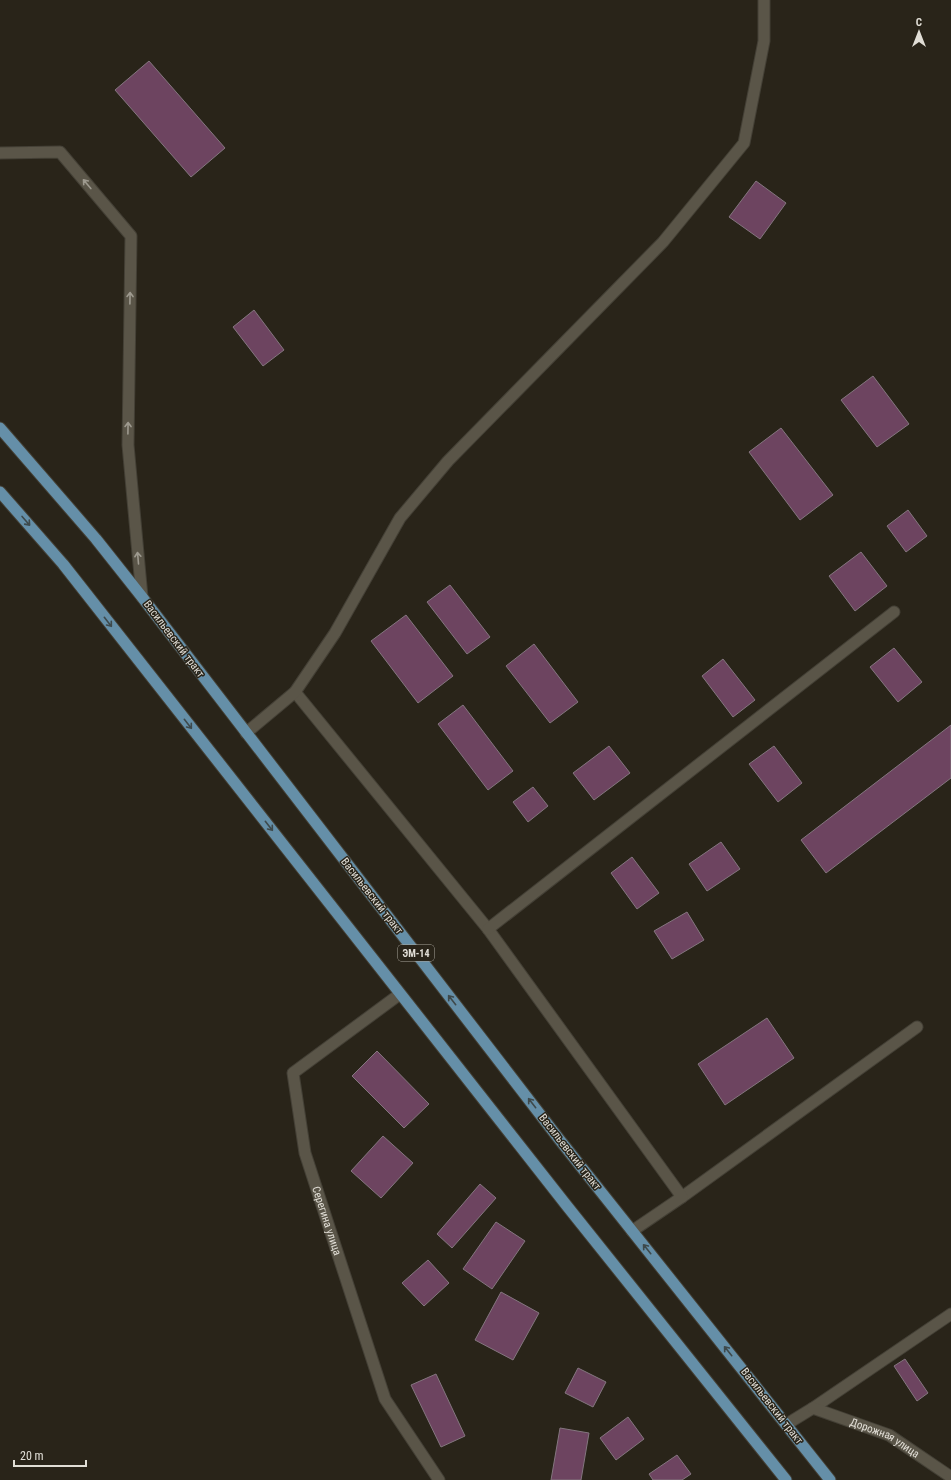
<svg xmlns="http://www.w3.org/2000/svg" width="951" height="1480" viewBox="0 0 951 1480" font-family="'Roboto Condensed',sans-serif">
	<rect width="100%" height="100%" fill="#292419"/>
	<!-- building -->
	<g fill="#6d4460" stroke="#84767f">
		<path d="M149,61L225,148L191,177L115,90Z"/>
		<path d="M756,181L786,203L760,239L729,217Z"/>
		<path d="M254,310L284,350L263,366L233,327Z"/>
		<path d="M873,376L909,424L877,447L841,400Z"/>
		<path d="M781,428L833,495L800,520L749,452Z"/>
		<path d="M908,510L927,536L906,552L887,526Z"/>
		<path d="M861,552L887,586L855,611L829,576Z"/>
		<path d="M450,585L490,637L467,654L427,602Z"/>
		<path d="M406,615L453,676L418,703L371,641Z"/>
		<path d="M534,644L578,702L550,723L506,666Z"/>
		<path d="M894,648L922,682L898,702L870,667Z"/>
		<path d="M723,659L755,700L733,717L702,676Z"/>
		<path d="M463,705L513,771L488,790L438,724Z"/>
		<path d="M951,725V778L826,873L801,840Z"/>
		<path d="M609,746L630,773L594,800L573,773Z"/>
		<path d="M774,746L802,783L778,802L749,764Z"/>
		<path d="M533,787L548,806L528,822L513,802Z"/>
		<path d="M721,842L740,869L707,891L689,864Z"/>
		<path d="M632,857L659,893L637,909L611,873Z"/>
		<path d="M687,912L704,940L672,959L654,931Z"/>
		<path d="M767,1018L794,1058L725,1105L698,1064Z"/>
		<path d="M377,1051L429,1104L404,1128L352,1076Z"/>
		<path d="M383,1136L413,1163L381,1198L351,1171Z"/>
		<path d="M480,1184L496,1198L452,1248L437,1234Z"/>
		<path d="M496,1222L525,1241L492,1289L463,1269Z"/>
		<path d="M428,1260L449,1283L424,1306L402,1283Z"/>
		<path d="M501,1292L539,1313L513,1360L475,1340Z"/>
		<path d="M905,1359L928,1393L917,1401L894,1366Z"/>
		<path d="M578,1368L606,1382L593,1407L565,1393Z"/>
		<path d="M436,1374L465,1436L441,1447L411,1385Z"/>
		<path d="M628,1417L644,1439L616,1460L600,1438Z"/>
		<path d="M560,1428L589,1433L581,1480H551Z"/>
		<path d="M677,1455L691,1474L682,1480H653L649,1474Z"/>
	</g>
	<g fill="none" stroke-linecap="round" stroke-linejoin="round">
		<defs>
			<g id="service">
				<path d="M0,153L60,152L131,236L128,445L142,597"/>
				<path d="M682,1197L917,1027"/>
				<path d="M787,1424L813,1408L951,1314"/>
			</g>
			<g id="minor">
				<path d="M295,692L488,929L682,1197L632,1231"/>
				<path d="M246,733L295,692L335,633L400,518L448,461L663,242L744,143L764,41V0"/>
				<path d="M488,929L894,612"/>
				<path id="s1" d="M400,994L293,1073L305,1153L385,1399L439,1480"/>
				<path id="s2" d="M813,1408L889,1435L951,1477"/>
			</g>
			<g id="primary">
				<path d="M0,428L96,539L142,597L559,1139L830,1480"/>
				<path d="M0,492L63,564L567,1206L786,1480"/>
			</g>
		</defs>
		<!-- service casing -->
		<use href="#service" stroke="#444036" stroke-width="13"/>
		<!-- minor casing -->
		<use href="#minor" stroke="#444036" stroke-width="13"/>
		<!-- primary casing -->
		<use href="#primary" stroke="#444036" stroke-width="13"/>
		<!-- service -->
		<use href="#service" stroke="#5a5548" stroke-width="11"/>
		<!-- minor -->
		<use href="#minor" stroke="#5a5548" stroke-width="11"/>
		<!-- primary -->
		<use href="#primary" stroke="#658fa8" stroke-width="11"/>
	</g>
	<!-- one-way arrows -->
	<defs><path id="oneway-shaft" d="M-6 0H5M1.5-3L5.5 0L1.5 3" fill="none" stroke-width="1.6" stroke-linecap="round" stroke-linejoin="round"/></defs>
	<g stroke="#9e9a8f">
		<use href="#oneway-shaft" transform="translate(87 184) rotate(-130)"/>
		<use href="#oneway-shaft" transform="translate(130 298) rotate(-89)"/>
		<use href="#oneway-shaft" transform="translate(128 428) rotate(-89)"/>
		<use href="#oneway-shaft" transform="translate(138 558) rotate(-95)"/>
	</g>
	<g stroke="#3e494b">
		<use href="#oneway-shaft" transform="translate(26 521) rotate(49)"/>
		<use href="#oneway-shaft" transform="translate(108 622) rotate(52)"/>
		<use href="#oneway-shaft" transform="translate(188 724) rotate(52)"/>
		<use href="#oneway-shaft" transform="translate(269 826) rotate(52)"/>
		<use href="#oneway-shaft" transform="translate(452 1000) rotate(-128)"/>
		<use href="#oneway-shaft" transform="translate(532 1103) rotate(-128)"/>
		<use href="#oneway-shaft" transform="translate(647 1249) rotate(-129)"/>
		<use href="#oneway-shaft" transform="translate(728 1351) rotate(-129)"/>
	</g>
	<g text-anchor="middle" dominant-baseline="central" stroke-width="3" stroke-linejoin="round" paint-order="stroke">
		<!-- shield labels -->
		<rect fill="#292419" stroke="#aaa69d" stroke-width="1" x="398" y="945" width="36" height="16" rx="3"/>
		<g font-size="10" font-weight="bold" fill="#e1ded6">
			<text x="416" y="953">ЭМ-14</text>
		</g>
		<!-- street labels -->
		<g font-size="11" fill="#e1ded6" stroke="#292419">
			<text transform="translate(174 639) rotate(53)">Васильевский тракт</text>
			<text transform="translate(372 896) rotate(52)">Васильевский тракт</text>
			<text transform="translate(570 1152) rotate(52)">Васильевский тракт</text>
			<text stroke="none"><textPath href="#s1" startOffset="285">Серегина улица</textPath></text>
			<text transform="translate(772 1406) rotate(52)">Васильевский тракт</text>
			<text stroke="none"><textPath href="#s2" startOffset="78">Дорожная улица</textPath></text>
		</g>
	</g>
	<!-- north arrow -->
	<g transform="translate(919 32)" stroke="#292419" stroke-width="3" paint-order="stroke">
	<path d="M0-3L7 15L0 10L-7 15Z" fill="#e1ded6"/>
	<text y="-6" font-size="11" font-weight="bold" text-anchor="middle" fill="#e1ded6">С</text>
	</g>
	<!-- scale -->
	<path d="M14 1460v6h72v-6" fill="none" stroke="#e1ded6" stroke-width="2"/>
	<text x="20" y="1460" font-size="12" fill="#e1ded6" stroke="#292419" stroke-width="3" paint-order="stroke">20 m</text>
</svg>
